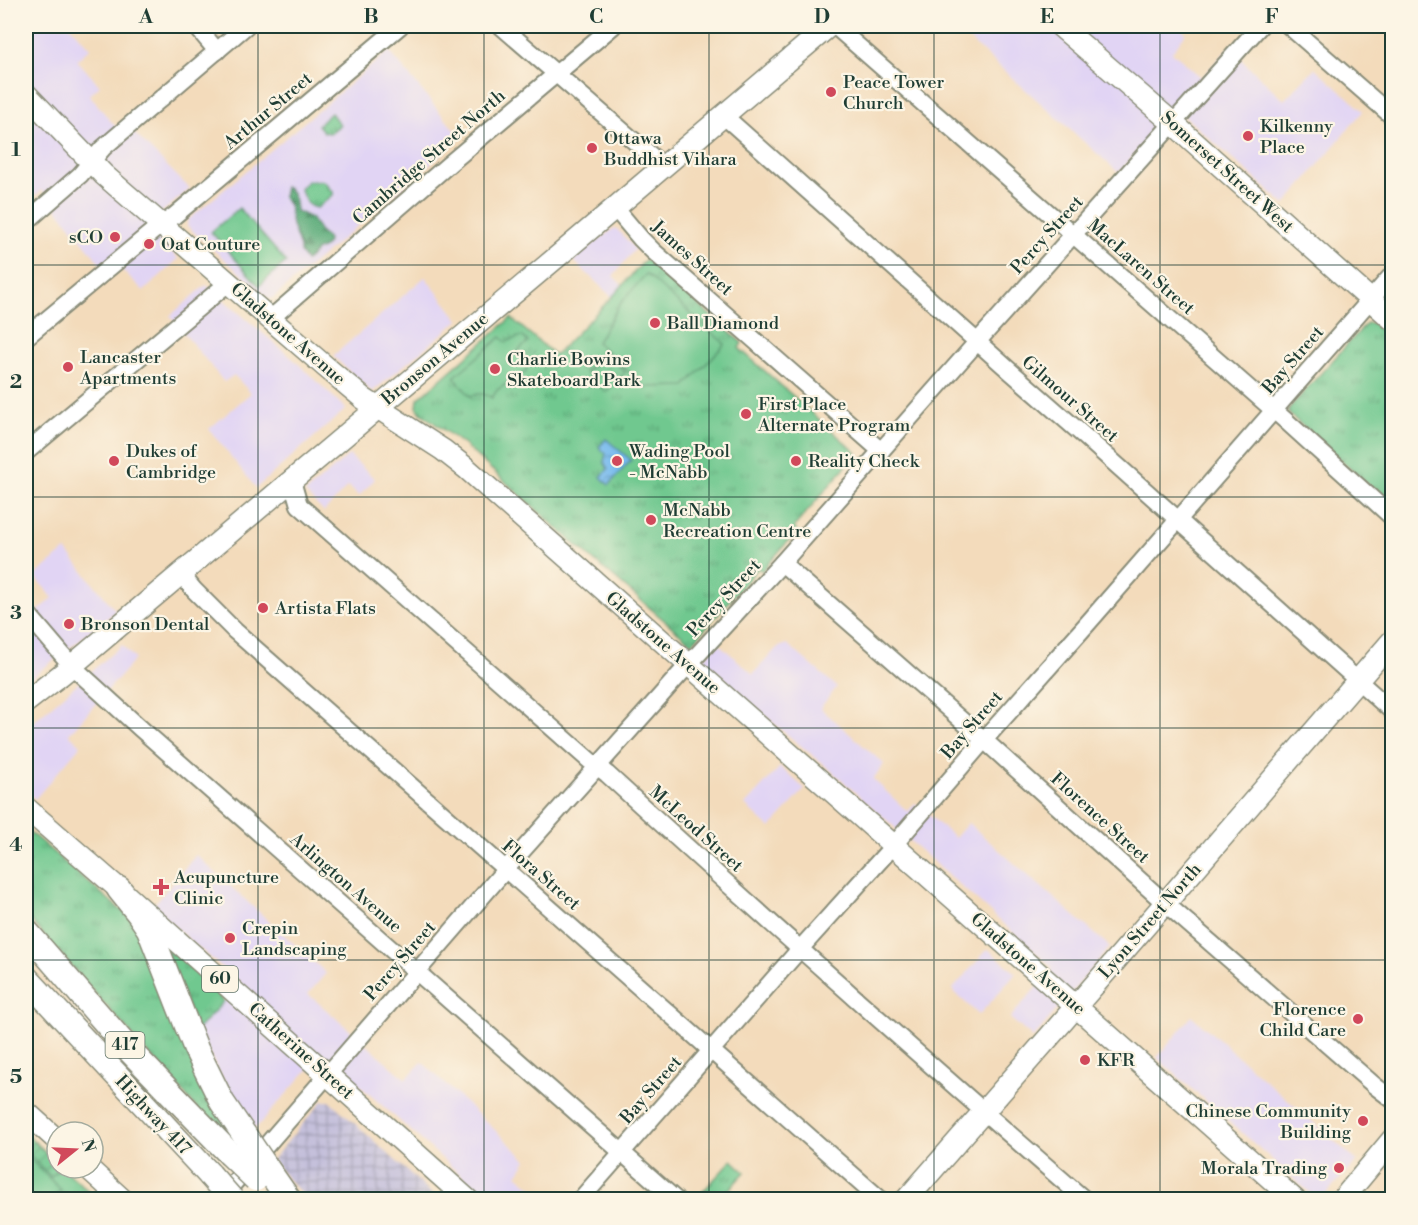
<svg xmlns="http://www.w3.org/2000/svg" width="1418" height="1225" viewBox="0 0 1418 1225" font-family="'Libre Bodoni',serif">
	<defs>
		<pattern id="industrial-grid" width="8" height="8" patternUnits="userSpaceOnUse" patternTransform="scale(1.5)"><rect width="8" height="8" fill="#c5c0db"/><path d="M0 4h8M4 0v8" fill="none" stroke="#9f9db2"/></pattern>
		<pattern id="grass-tufts" width="24" height="20" patternUnits="userSpaceOnUse" patternTransform="scale(1.5)"><rect width="24" height="20" fill="#70c88f"/><path d="M3 7l-1-3M5 7V3M7 7l1-3M15 17l-1-3M17 17v-4M19 17l1-3" fill="none" stroke="#5ba476"/></pattern>
		<pattern id="forest-firs" width="22" height="20" patternUnits="userSpaceOnUse" patternTransform="scale(1.5)"><rect width="22" height="20" fill="#5cac7a"/><path d="M5 1l3.5 6h-7zM16 11l3.5 6h-7z" fill="#4b8d65"/></pattern>
		<pattern id="garden-furrows" width="10" height="10" patternUnits="userSpaceOnUse" patternTransform="scale(1.5)"><rect width="10" height="10" fill="#70c88f"/><path d="M-1 1l2-2M0 10L10 0M9 11l2-2" fill="none" stroke="#5ba476"/></pattern>
		<pattern id="water-ripples" width="26" height="14" patternUnits="userSpaceOnUse" patternTransform="scale(1.5)"><rect width="26" height="14" fill="#78bbee"/><path d="M2 4q2-2 4 0t4 0M15 11q2-2 4 0t4 0" fill="none" stroke="#6299c2"/></pattern>
	</defs>
	<rect width="100%" height="100%" fill="#fcf5e5"/>
	<filter id="ink" filterUnits="userSpaceOnUse"><feTurbulence type="fractalNoise" baseFrequency=".0167" numOctaves="2"/><feDisplacementMap in="SourceGraphic" scale="12" xChannelSelector="R" yChannelSelector="G"/><feConvolveMatrix kernelMatrix="1 2 1 2 8 2 1 2 1" color-interpolation-filters="sRGB"/></filter>
	<filter id="wash" filterUnits="userSpaceOnUse"><feTurbulence type="fractalNoise" baseFrequency=".008" numOctaves="4" result="noise"/><feDisplacementMap in="SourceGraphic" scale="24" xChannelSelector="R" yChannelSelector="G"/><feGaussianBlur stdDeviation="1.35" result="paint"/><feColorMatrix in="noise" values="0 0 0 0 0 0 0 0 0 0 0 0 0 0 0 0 0 1.4 0 .05"/><feComposite in="paint" operator="in"/></filter>
	<g filter="url(#wash)">
		<rect width="100%" height="100%" fill="#f3dbbb"/>
		<!-- built -->
		<g fill="#e1d4f4">
			<path d="M26,26H70L90,48L77,60L100,86L89,95L125,138L133,132L190,189L146,225L178,259L144,291L117,265L107,272L42,190L35,196L26,185Z"/>
			<path d="M954,26H1178L1186,33L1172,52L1202,78L1229,48L1284,100L1315,68L1363,111L1285,205L1174,107L1119,173Z"/>
			<path d="M389,51L461,138L273,298L269,299L187,226L188,220Z"/>
			<path d="M613,229H617L635,249L613,276L622,285L612,297L573,260Z"/>
			<path d="M425,277L459,320L372,392L333,356Z"/>
			<path d="M206,285L292,358L346,409L256,488L209,429L251,393L234,375L224,382L170,316Z"/>
			<path d="M349,455L375,479L359,496L348,486L324,512L305,493Z"/>
			<path d="M66,550L116,611L26,682V622L53,598L35,576Z"/>
			<path d="M719,644L753,674L777,648L787,644L837,687L820,708L884,764L873,779L908,812L915,803L955,838L968,823L1110,947L1033,1038L1010,1018L1053,968L828,768L772,722L703,659Z"/>
			<path d="M122,645L135,659L69,734L81,745L35,799L26,790V728Z"/>
			<path d="M780,767L805,789L770,828L745,805Z"/>
			<path d="M196,855L326,973L308,994L406,1079L422,1062L527,1160L517,1175L546,1199H488L323,1053L255,1129L229,1091L197,1030L241,983L193,943L152,907Z"/>
			<path d="M988,949L1016,973L979,1015L952,990Z"/>
			<path d="M1192,1016L1357,1161L1321,1199H1317L1157,1058Z"/>
		</g>
		<!-- industrial -->
		<path fill="url(#industrial-grid)" d="M322,1101H330L438,1199H307L284,1175L272,1160Z"/>
		<!-- grass -->
		<g fill="url(#grass-tufts)" stroke="#488262" stroke-width="1.5">
			<path d="M331,113L340,125L330,133L324,132L318,125Z"/>
			<path d="M308,181H324L333,192V195L317,208C305,206 305,199 300,188Z"/>
			<path d="M646,259L742,343L739,348L857,453L794,527L797,531L762,571L758,568L692,644L576,545L464,445L421,413L417,407L418,399L511,318L555,355L612,297Z"/>
			<path d="M1367,323H1372L1392,340V506L1288,413L1289,408Z"/>
			<path d="M26,829L149,934L242,1139L233,1149L26,915Z"/>
			<path d="M159,935L224,1001L197,1030Z"/>
			<path d="M26,1134L57,1162V1168H63L96,1198L95,1200L26,1199Z"/>
			<path d="M732,1160L745,1172L720,1199H696Z"/>
		</g>
		<!-- forest -->
		<path fill="url(#forest-firs)" stroke="#3e7457" stroke-width="1.5" d="M285,187C295,192 295,202 296,211L311,218L321,233L328,239C328,248 323,246 316,251C313,254 310,258 306,261L300,252V247L292,225L289,205L283,197Z"/>
		<!-- garden -->
		<g fill="url(#garden-furrows)" stroke="#488262" stroke-width="1.5">
			<path d="M605,352L625,372L606,392L585,372Z"/>
			<path d="M34,1141L57,1165V1168H60L51,1177L26,1151V1150Z"/>
		</g>
		<!-- pitch -->
		<g fill="#70c88f" stroke="#488262" stroke-width="1.5">
			<path d="M239,208L286,262L259,286L211,232Z"/>
			<path d="M646,274L725,344L685,386L645,387L597,342L620,304Z"/>
			<path d="M522,336L528,342L518,351L527,366L526,371L497,390L492,398C484,393 479,393 470,396L454,377L501,337L506,342Z"/>
			<path d="M30,1159L61,1190L51,1199H31L26,1194V1163Z"/>
		</g>
		<!-- water -->
		<path fill="url(#water-ripples)" stroke="#4c7c91" stroke-width="1.5" d="M606,439L631,460L609,485L601,477L608,469L604,462L606,454L599,447Z"/>
	</g>
	<g filter="url(#ink)">
		<g fill="none" stroke-linecap="round" stroke-linejoin="round">
			<defs>
				<g id="minor">
					<path d="M196,26L217,51"/>
					<path d="M501,26L663,166"/>
					<path d="M835,26L1285,420L1392,517"/>
					<path d="M1289,26L1392,116"/>
					<path d="M723,115L1010,371L1082,434L1392,711"/>
					<path d="M615,208L641,239L653,251L881,451"/>
					<path d="M26,222L80,175L103,148L246,26"/>
					<path d="M270,319L448,165L613,26"/>
					<path d="M26,337L152,232L174,216L400,26"/>
					<path d="M26,452L228,283"/>
					<path d="M292,481L299,505L590,761L607,774C764,918 924,1060 1085,1200"/>
					<path d="M782,563L984,740L1165,903L1375,1086L1392,1099"/>
					<path d="M181,574L194,590L235,631L881,1200"/>
					<path d="M26,612L72,666L140,728L676,1200"/>
					<path d="M220,1199L505,870L688,665L782,563L977,342L1260,26"/>
					<path d="M580,1200L800,949L893,846L984,740L1088,623L1392,275"/>
				</g>
				<g id="major">
					<path d="M1060,26L1167,118L1392,319"/>
					<path d="M26,94L104,175L327,368L364,399L443,450L466,468L1295,1200"/>
					<path d="M26,702L62,674L564,251L829,26"/>
					<path d="M26,808L119,889L468,1200"/>
					<path d="M26,1112L57,1140"/>
					<path d="M88,1168L123,1200"/>
					<path d="M906,1200L1065,1019L1392,641"/>
					<path d="M1342,1200L1392,1140"/>
				</g>
				<g id="highway">
					<path d="M119,889L139,914L149,929L196,1049L222,1102L245,1136"/>
					<path d="M26,931L131,1052L229,1153"/>
					<path d="M26,978L210,1175"/>
					<path d="M266,1167L289,1200"/>
				</g>
			</defs>
			<!-- minor casing -->
			<use href="#minor" stroke="#898c78" stroke-width="20"/>
			<!-- major casing -->
			<use href="#major" stroke="#898c78" stroke-width="24"/>
			<!-- highway casing -->
			<use href="#highway" stroke="#898c78" stroke-width="27"/>
			<!-- minor -->
			<use href="#minor" stroke="#fff" stroke-width="16"/>
			<!-- major -->
			<use href="#major" stroke="#fff" stroke-width="21"/>
			<!-- highway -->
			<use href="#highway" stroke="#fff" stroke-width="24"/>
			<defs>
				<g id="highway-bridge">
					<path d="M245,1136L266,1167"/>
					<path d="M229,1153L256,1179"/>
					<path d="M210,1175L232,1200"/>
				</g>
			</defs>
			<!-- highway-bridge casing -->
			<use href="#highway-bridge" stroke="#898c78" stroke-width="27" stroke-linecap="butt"/>
			<!-- highway-bridge -->
			<use href="#highway-bridge" stroke="#fff" stroke-width="24"/>
		</g>
	</g>
	<!-- grid -->
	<path fill="none" stroke="#1f3d34" stroke-width="1.5" stroke-opacity="0.55" d="M258,26V1200M484,26V1200M709,26V1200M934,26V1200M1160,26V1200M26,265H1392M26,497H1392M26,728H1392M26,960H1392"/>
	<!-- markers -->
	<g fill="#d1495b" stroke="#fcf5e5" stroke-width="2">
		<circle cx="831" cy="92" r="6"/>
		<circle cx="1248" cy="136" r="6"/>
		<circle cx="592" cy="148" r="6"/>
		<circle cx="115" cy="237" r="6"/>
		<circle cx="149" cy="244" r="6"/>
		<circle cx="655" cy="323" r="6"/>
		<circle cx="68" cy="367" r="6"/>
		<circle cx="495" cy="369" r="6"/>
		<circle cx="746" cy="414" r="6"/>
		<circle cx="114" cy="461" r="6"/>
		<circle cx="617" cy="461" r="6"/>
		<circle cx="796" cy="461" r="6"/>
		<circle cx="651" cy="520" r="6"/>
		<circle cx="263" cy="608" r="6"/>
		<circle cx="69" cy="624" r="6"/>
		<path d="M158 878h6v6h6v6h-6v6h-6v-6h-6v-6h6z"/>
		<circle cx="230" cy="938" r="6"/>
		<circle cx="1358" cy="1019" r="6"/>
		<circle cx="1085" cy="1060" r="6"/>
		<circle cx="1363" cy="1121" r="6"/>
		<circle cx="1339" cy="1168" r="6"/>
	</g>
	<g text-anchor="middle" dominant-baseline="central" stroke-width="4.5" stroke-linejoin="round" paint-order="stroke">
		<!-- shield labels -->
		<g fill="#fcf5e5" stroke="#617469" stroke-width="1.5">
			<rect x="202" y="966" width="36" height="26" rx="4.5"/>
			<rect x="105.5" y="1032" width="39" height="26" rx="4.5"/>
		</g>
		<g font-size="16" font-weight="bold" fill="#1f3d34">
			<text x="220" y="979">60</text>
			<text x="125" y="1045">417</text>
		</g>
		<!-- poi labels -->
		<g font-size="18" fill="#1f3d34" stroke="#fcf5e5" text-anchor="start">
			<text x="843" y="82">Peace Tower<tspan x="843" dy="21">Church</tspan></text>
			<text x="1260" y="126">Kilkenny<tspan x="1260" dy="21">Place</tspan></text>
			<text x="604" y="138">Ottawa<tspan x="604" dy="21">Buddhist Vihara</tspan></text>
			<text x="103" y="237" text-anchor="end">sCO</text>
			<text x="161" y="244">Oat Couture</text>
			<text x="667" y="323">Ball Diamond</text>
			<text x="80" y="357">Lancaster<tspan x="80" dy="21">Apartments</tspan></text>
			<text x="507" y="359">Charlie Bowins<tspan x="507" dy="21">Skateboard Park</tspan></text>
			<text x="758" y="404">First Place<tspan x="758" dy="21">Alternate Program</tspan></text>
			<text x="126" y="451">Dukes of<tspan x="126" dy="21">Cambridge</tspan></text>
			<text x="629" y="451">Wading Pool<tspan x="629" dy="21">- McNabb</tspan></text>
			<text x="808" y="461">Reality Check</text>
			<text x="663" y="510">McNabb<tspan x="663" dy="21">Recreation Centre</tspan></text>
			<text x="275" y="608">Artista Flats</text>
			<text x="81" y="624">Bronson Dental</text>
			<text x="174" y="877">Acupuncture<tspan x="174" dy="21">Clinic</tspan></text>
			<text x="242" y="928">Crepin<tspan x="242" dy="21">Landscaping</tspan></text>
			<text x="1346" y="1009" text-anchor="end">Florence<tspan x="1346" dy="21">Child Care</tspan></text>
			<text x="1097" y="1060">KFR</text>
			<text x="1351" y="1111" text-anchor="end">Chinese Community<tspan x="1351" dy="21">Building</tspan></text>
			<text x="1327" y="1168" text-anchor="end">Morala Trading</text>
		</g>
		<!-- street labels -->
		<g font-size="18" fill="#1f3d34" stroke="#fcf5e5">
			<text transform="translate(268 111) rotate(-40)">Arthur Street</text>
			<text transform="translate(429 157) rotate(-41)">Cambridge Street North</text>
			<text transform="translate(1227 172) rotate(42)">Somerset Street West</text>
			<text transform="translate(1047 235) rotate(-48)">Percy Street</text>
			<text transform="translate(692 258) rotate(42)">James Street</text>
			<text transform="translate(1141 267) rotate(41)">MacLaren Street</text>
			<text transform="translate(288 334) rotate(41)">Gladstone Avenue</text>
			<text transform="translate(435 359) rotate(-40)">Bronson Avenue</text>
			<text transform="translate(1293 360) rotate(-49)">Bay Street</text>
			<text transform="translate(1070 399) rotate(41)">Gilmour Street</text>
			<text transform="translate(724 598) rotate(-47)">Percy Street</text>
			<text transform="translate(663 643) rotate(41)">Gladstone Avenue</text>
			<text transform="translate(972 725) rotate(-49)">Bay Street</text>
			<text transform="translate(1100 818) rotate(42)">Florence Street</text>
			<text transform="translate(696 829) rotate(42)">McLeod Street</text>
			<text transform="translate(541 875) rotate(41)">Flora Street</text>
			<text transform="translate(346 883) rotate(41)">Arlington Avenue</text>
			<text transform="translate(1150 921) rotate(-49)">Lyon Street North</text>
			<text transform="translate(400 961) rotate(-49)">Percy Street</text>
			<text transform="translate(1028 964) rotate(41)">Gladstone Avenue</text>
			<text transform="translate(301 1051) rotate(42)">Catherine Street</text>
			<text transform="translate(651 1090) rotate(-49)">Bay Street</text>
			<text transform="translate(153 1115) rotate(47)">Highway 417</text>
		</g>
	</g>
	<!-- margin -->
	<rect width="1418" height="1225" fill="none" stroke="#fcf5e5" stroke-width="66"/>
	<!-- north arrow -->
	<g transform="translate(75 1150) rotate(72)"><circle r="28" fill="#fcf5e5" stroke="#a4ab9e" stroke-width="1.5"/>
	<path d="M0-4.5L10 22L0 15L-10 22Z" fill="#d1495b"/>
	<text y="-9" font-size="16" font-weight="bold" text-anchor="middle" fill="#1f3d34">N</text>
	</g>
	<rect x="33" y="33" width="1352" height="1159" fill="none" stroke="#1f3d34" stroke-width="2"/>
	<g font-size="20" text-anchor="middle" font-weight="bold" fill="#1f3d34">
		<text x="146" y="23">A</text>
		<text x="371" y="23">B</text>
		<text x="596" y="23">C</text>
		<text x="822" y="23">D</text>
		<text x="1047" y="23">E</text>
		<text x="1272" y="23">F</text>
		<text x="16" y="156">1</text>
		<text x="16" y="388">2</text>
		<text x="16" y="619">3</text>
		<text x="16" y="851">4</text>
		<text x="16" y="1083">5</text>
	</g>
</svg>
